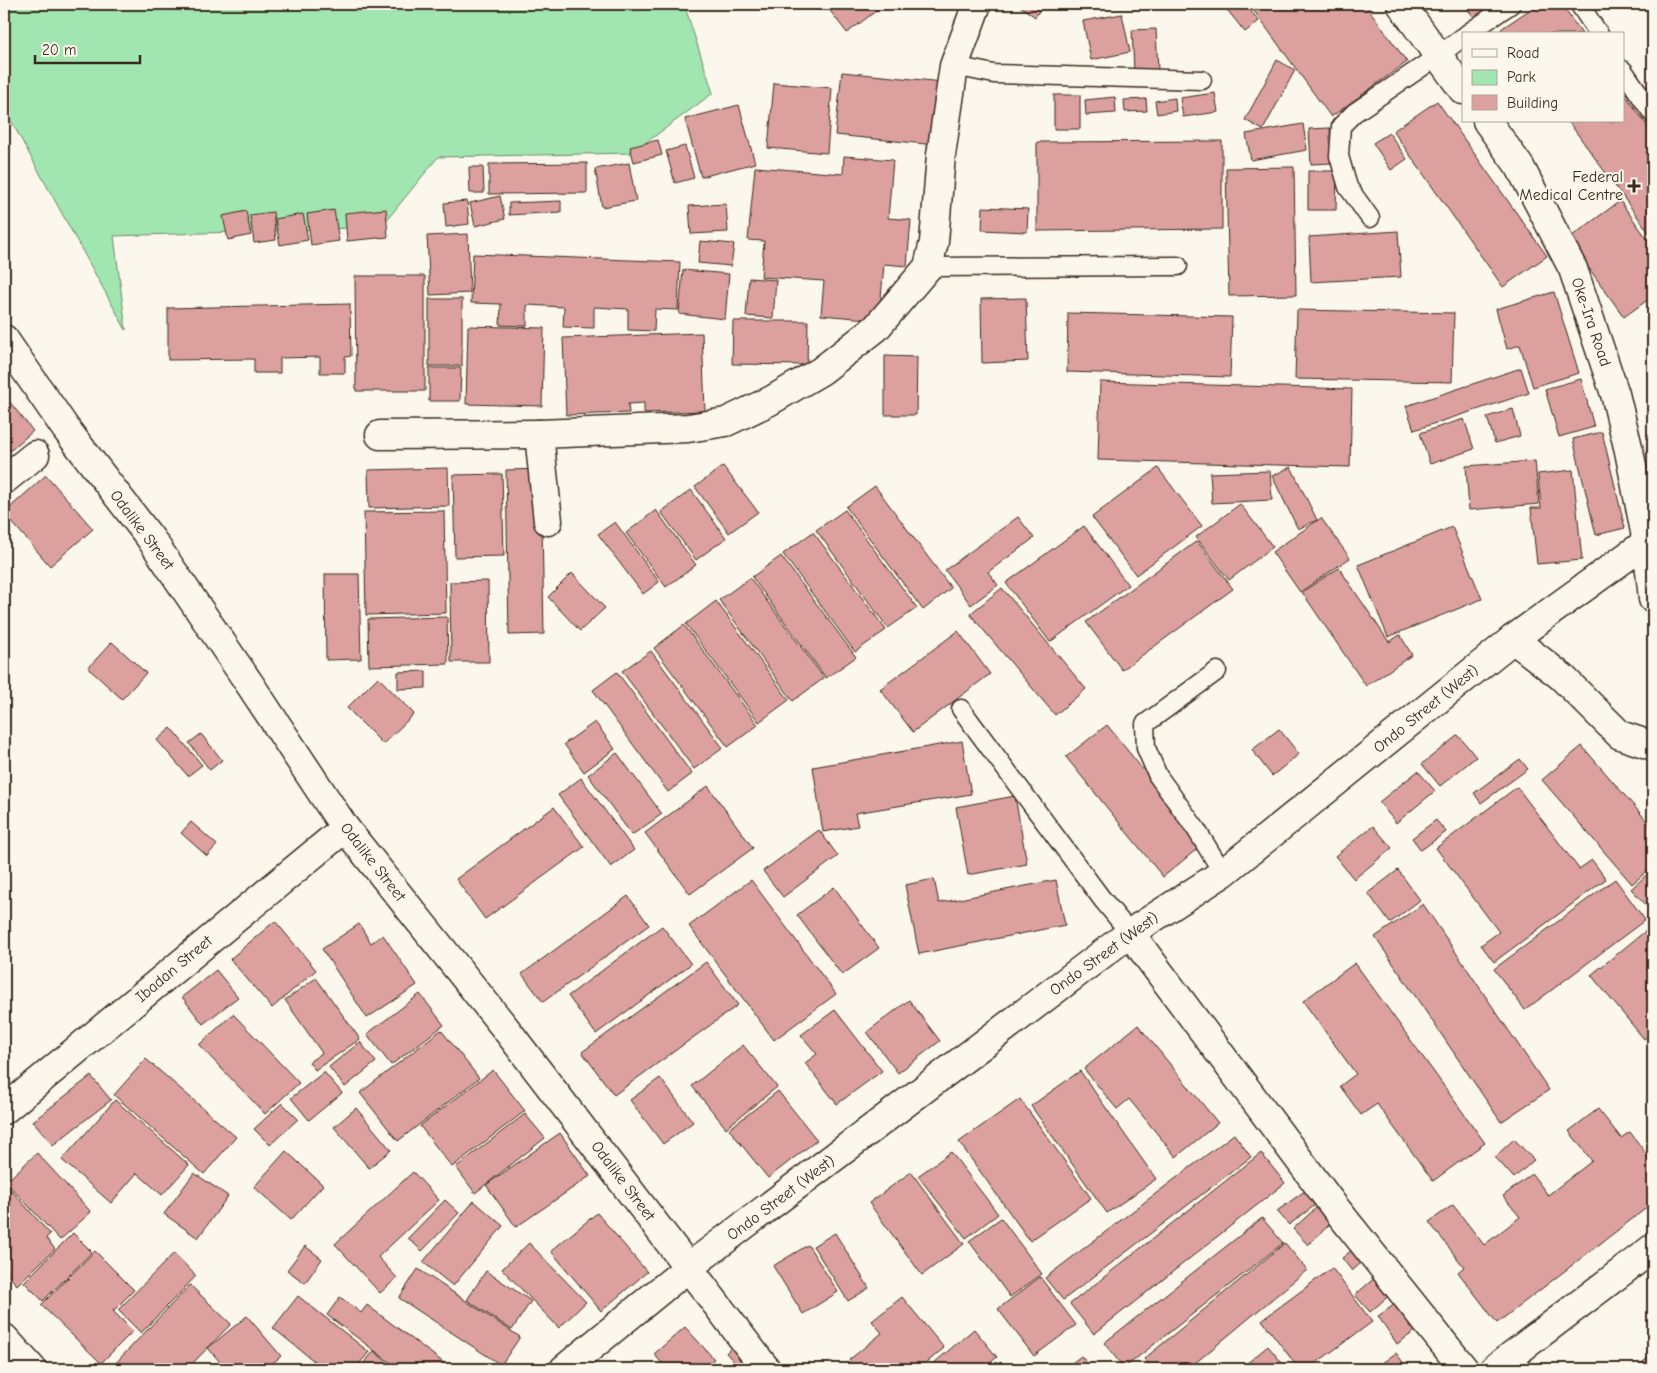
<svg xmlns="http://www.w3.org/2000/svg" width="1657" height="1373" viewBox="0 0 1657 1373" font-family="'Comic Neue',sans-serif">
	<rect width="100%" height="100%" fill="#fbf7ec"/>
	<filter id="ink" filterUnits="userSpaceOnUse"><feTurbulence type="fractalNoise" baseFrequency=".02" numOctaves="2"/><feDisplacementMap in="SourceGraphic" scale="10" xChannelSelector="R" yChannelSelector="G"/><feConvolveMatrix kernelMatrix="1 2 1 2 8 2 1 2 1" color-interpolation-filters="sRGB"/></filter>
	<g filter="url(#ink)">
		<!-- green -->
		<path fill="#a1e5b0" stroke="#6e8867" d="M4,4H684L713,93L632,153L438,157L381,227L114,236L126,330L4,108Z"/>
		<!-- building -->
		<g fill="#dca19f" stroke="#3b2a1e">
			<path d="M825,4H885L847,33Z"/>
			<path d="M1017,4H1044L1035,17Z"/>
			<path d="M1227,4H1245L1259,21L1245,32L1224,6Z"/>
			<path d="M1249,4H1365L1407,62L1331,117Z"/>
			<path d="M1463,4H1491L1475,18Z"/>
			<path d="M1538,4H1561L1582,34H1504L1501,29Z"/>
			<path d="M1122,14L1130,52L1091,60L1083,21Z"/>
			<path d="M1156,29L1158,70L1134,71L1132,30Z"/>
			<path d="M1277,60L1295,70L1263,130L1245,120Z"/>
			<path d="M842,72L943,82L936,145L835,135Z"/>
			<path d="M774,83L832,88L827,153L768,148Z"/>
			<path d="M1623,91L1653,134V238L1568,121H1623Z"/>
			<path d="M1215,93L1218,112L1183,117L1180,98Z"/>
			<rect x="1054" y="95" width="26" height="34"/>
			<path d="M1115,97L1116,113L1086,115L1085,100Z"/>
			<path d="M1175,98L1176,111L1157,114L1155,101Z"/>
			<path d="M1146,99L1147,111L1125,112L1124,100Z"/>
			<path d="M1437,101L1547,256L1503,287L1393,131Z"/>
			<path d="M739,105L755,163L701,177L685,119Z"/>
			<path d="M1303,124L1307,150L1251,160L1246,134Z"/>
			<path d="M1330,128L1331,163L1311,164L1309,129Z"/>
			<path d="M1389,133L1407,159L1391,170L1373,143Z"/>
			<path d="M658,140L662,155L634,162L630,147Z"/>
			<path d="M1222,141V229L1037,231V142Z"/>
			<path d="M685,146L694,178L675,183L666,151Z"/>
			<path d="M844,156L893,160L888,218L911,220L907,266L884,264L879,320L821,315L824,281L761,277L764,241L748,240L755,167L843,174Z"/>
			<path d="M587,163V193L489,194V164Z"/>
			<path d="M629,163L636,201L602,207L595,169Z"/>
			<path d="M469,167H483L484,193H470Z"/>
			<path d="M1294,167L1296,295L1229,296L1226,168Z"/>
			<path d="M1308,171H1337L1336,210H1308Z"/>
			<path d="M500,196L505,219L475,226L470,203Z"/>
			<path d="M467,201L469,224L446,227L444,203Z"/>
			<path d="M561,201V212L509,215V203Z"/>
			<path d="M1620,201L1653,247V296L1624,317L1568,239Z"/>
			<path d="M726,204L728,232L691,234L689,206Z"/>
			<path d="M983,207L1028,209L1027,232L982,230Z"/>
			<path d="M386,209L388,237L347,241L345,213Z"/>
			<path d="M334,210L339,241L311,245L307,214Z"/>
			<path d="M246,211L251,235L228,240L223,216Z"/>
			<path d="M273,212L276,240L254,243L250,215Z"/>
			<path d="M303,214L308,240L280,245L275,219Z"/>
			<path d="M1398,231L1401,277L1311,282L1309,237Z"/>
			<path d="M468,234L470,293L430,295L427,236Z"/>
			<path d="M700,241L734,244L731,266L698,263Z"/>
			<path d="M473,254L680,262L678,310L655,309L654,331L628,330V309L594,307V328L563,327L564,307L527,305V326L500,325L501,304L471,303Z"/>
			<path d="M683,270L729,274L725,319L679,314Z"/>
			<path d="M355,276H425V391H356Z"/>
			<path d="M749,278L776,280L773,318L746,316Z"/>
			<path d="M1554,292L1579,373L1533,387L1520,345L1507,349L1496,309Z"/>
			<path d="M1026,298L1028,361L982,363L981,299Z"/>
			<rect x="429" y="299" width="33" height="67"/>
			<path d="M350,304L351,356L345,357V373H320V357L280,358V373H254V359L168,360V308Z"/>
			<path d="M1297,310L1454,313L1452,382L1295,379Z"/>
			<path d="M1068,313L1232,317L1230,377L1067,372Z"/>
			<path d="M733,321H808L807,365L732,364Z"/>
			<path d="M468,326L544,328L542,406L466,404Z"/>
			<path d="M702,333L705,411L644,413V403L628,404L629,413L566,415L563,338Z"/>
			<path d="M885,356L917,357L916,415H885Z"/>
			<path d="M429,368H461L460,401H429Z"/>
			<path d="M1521,368L1529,393L1414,430L1406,406Z"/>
			<path d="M1581,379L1594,427L1559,437L1545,389Z"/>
			<path d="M1100,382L1352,389L1350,467L1098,460Z"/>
			<path d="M4,395L33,431L4,456Z"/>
			<path d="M1513,409L1520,436L1495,443L1487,417Z"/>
			<path d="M1464,419L1474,449L1430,464L1420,433Z"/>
			<path d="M1602,432L1625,528L1596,535L1573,439Z"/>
			<path d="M1535,461L1539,504L1469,510L1466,466Z"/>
			<path d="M723,466L758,512L729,533L695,487Z"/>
			<path d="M1291,467L1317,520L1298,529L1272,476Z"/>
			<path d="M448,468L449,506L369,508L368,470Z"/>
			<path d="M1158,468L1202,526L1136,575L1092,517Z"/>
			<path d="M541,469L544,634L509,635L506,470Z"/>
			<path d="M1573,470L1582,560L1537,564L1531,508H1541L1538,474Z"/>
			<path d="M1270,471L1272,500L1212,503L1210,473Z"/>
			<path d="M502,474L504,556L455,557L453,475Z"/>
			<path d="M46,475L93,529L50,566L4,513Z"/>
			<path d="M875,486L951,588L923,610L846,507Z"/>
			<path d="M691,490L726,538L696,560L661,512Z"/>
			<path d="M1240,504L1273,547L1229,580L1196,537Z"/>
			<path d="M656,510L696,565L666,587L626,533Z"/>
			<path d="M845,510L917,608L888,628L816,530Z"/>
			<path d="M444,511L446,613L366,615L364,512Z"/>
			<path d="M1018,517L1034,538L988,572L998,585L971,605L945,570Z"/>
			<path d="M1321,518L1350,558L1300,592L1272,552Z"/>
			<path d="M615,522L659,582L643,594L598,534Z"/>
			<path d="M1084,526L1128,585L1050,642L1006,583Z"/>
			<path d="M1452,527L1482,599L1388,637L1358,565Z"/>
			<path d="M813,532L886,630L855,652L783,554Z"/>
			<path d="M1197,541L1233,589L1122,670L1086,622Z"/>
			<path d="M781,556L856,657L826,678L752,577Z"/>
			<path d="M1339,568L1389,642L1400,635L1412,655L1366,686L1302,592Z"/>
			<path d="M572,573L605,608L580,631L548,597Z"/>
			<path d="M325,574H359L361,659L326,660Z"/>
			<path d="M750,578L824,678L793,701L719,600Z"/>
			<path d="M488,581L489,662H451L450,582Z"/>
			<path d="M1002,588L1086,689L1055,715L970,614Z"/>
			<path d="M716,601L789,700L759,722L686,624Z"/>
			<path d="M447,617L448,664L369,666L368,619Z"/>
			<path d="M684,625L758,725L728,747L654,648Z"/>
			<path d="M958,631L990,674L913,732L880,689Z"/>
			<path d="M112,642L146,673L122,699L88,668Z"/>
			<path d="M651,651L723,748L694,769L622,671Z"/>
			<path d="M426,671V688L398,689V672Z"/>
			<path d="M617,672L692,774L668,792L593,690Z"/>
			<path d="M378,677L414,714L383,744L347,708Z"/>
			<path d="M595,722L615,749L584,772L564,744Z"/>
			<path d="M1107,725L1203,844L1163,877L1066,757Z"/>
			<path d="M171,728L202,765L188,776L157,740Z"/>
			<path d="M1279,729L1299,754L1272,776L1252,750Z"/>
			<path d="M201,734L222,760L210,770L189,743Z"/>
			<path d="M1458,735L1476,757L1440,786L1422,764Z"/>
			<path d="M962,741L971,794L855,813L858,826L823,832L813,767Z"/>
			<path d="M1582,746L1653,828V866L1632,884L1542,780Z"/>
			<path d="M617,753L662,814L632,835L588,775Z"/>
			<path d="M1520,759L1528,769L1481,803L1474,793Z"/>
			<path d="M1418,771L1435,791L1396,823L1379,802Z"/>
			<path d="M581,778L634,850L611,867L558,795Z"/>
			<path d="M708,786L753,848L690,894L645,833Z"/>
			<path d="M1517,787L1579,869L1592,860L1606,879L1494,962L1481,945L1499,932L1436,848Z"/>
			<path d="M1015,796L1027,864L968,875L956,807Z"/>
			<path d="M554,807L584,847L485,919L456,879Z"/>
			<path d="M1436,820L1446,832L1421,850L1412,838Z"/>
			<path d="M191,822L217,845L207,856L181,833Z"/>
			<path d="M1373,826L1392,848L1354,879L1335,856Z"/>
			<path d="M819,830L838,856L783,897L763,871Z"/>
			<path d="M1653,869V909L1652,911L1631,889Z"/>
			<path d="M1398,870L1420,900L1390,923L1368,893Z"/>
			<path d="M934,879L939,903L1056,880L1065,925L919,954L905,885Z"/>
			<path d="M1615,879L1645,920L1525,1010L1494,969Z"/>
			<path d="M751,880L836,994L774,1040L689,926Z"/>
			<path d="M834,887L879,948L842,975L797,915Z"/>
			<path d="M628,896L649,925L543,1002L522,974Z"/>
			<path d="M1423,904L1549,1090L1501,1122L1375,937Z"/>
			<path d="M275,921L316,970L272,1008L230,959Z"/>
			<path d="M359,924L371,943L383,935L417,985L367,1018L322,949Z"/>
			<path d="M1653,925V1032L1644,1039L1591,975Z"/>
			<path d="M662,926L691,964L596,1034L568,996Z"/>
			<path d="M706,962L738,1005L614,1095L582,1052Z"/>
			<path d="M1355,963L1485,1143L1433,1181L1377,1104L1361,1115L1340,1086L1356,1074L1303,1001Z"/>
			<path d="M216,970L238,997L203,1024L182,997Z"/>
			<path d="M316,978L360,1039L315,1070L309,1062L322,1053L285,1000Z"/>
			<path d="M420,994L444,1025L391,1065L367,1034Z"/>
			<path d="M909,1000L940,1041L898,1073L867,1032Z"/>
			<path d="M835,1010L882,1071L837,1104L805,1063L817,1054L801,1035Z"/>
			<path d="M233,1014L299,1083L265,1114L199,1045Z"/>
			<path d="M1138,1025L1218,1123L1176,1157L1129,1099L1117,1109L1084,1069Z"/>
			<path d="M441,1030L479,1078L398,1141L360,1093Z"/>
			<path d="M360,1042L376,1062L345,1087L329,1067Z"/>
			<path d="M743,1045L777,1087L726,1128L692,1086Z"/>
			<path d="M146,1059L236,1137L204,1174L114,1095Z"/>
			<path d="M493,1070L525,1111L452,1167L420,1126Z"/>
			<path d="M1080,1071L1156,1179L1107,1213L1031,1106Z"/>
			<path d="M324,1072L342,1093L309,1120L291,1098Z"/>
			<path d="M91,1076L111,1100L53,1145L33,1121Z"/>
			<path d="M660,1078L693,1122L663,1144L630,1100Z"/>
			<path d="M778,1091L817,1140L768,1178L729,1129Z"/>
			<path d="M1020,1099L1091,1198L1030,1241L959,1142Z"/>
			<path d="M115,1100L189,1165L162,1195L137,1173L111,1203L62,1160Z"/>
			<path d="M282,1103L298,1119L270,1145L254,1129Z"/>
			<path d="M356,1108L391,1150L369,1168L334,1127Z"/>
			<path d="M1598,1109L1621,1138L1630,1132L1653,1163V1203L1497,1323L1458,1272L1464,1267L1429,1222L1453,1205L1484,1245L1520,1217L1503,1196L1532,1174L1548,1195L1592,1161L1569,1131Z"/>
			<path d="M525,1114L545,1138L475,1193L456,1167Z"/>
			<path d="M560,1133L590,1176L516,1227L486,1185Z"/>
			<path d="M1234,1134L1251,1157L1063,1300L1045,1278Z"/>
			<path d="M1514,1139L1534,1160L1514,1178L1495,1157Z"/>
			<path d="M286,1151L323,1185L291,1220L254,1187Z"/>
			<path d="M951,1152L998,1214L966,1238L918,1176Z"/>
			<path d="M37,1153L91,1212L60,1240L6,1182Z"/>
			<path d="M1261,1153L1285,1183L1094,1334L1070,1304Z"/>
			<path d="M413,1172L439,1200L378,1257L397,1278L380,1293L335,1244Z"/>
			<path d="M911,1172L964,1244L922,1275L869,1203Z"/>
			<path d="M194,1173L228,1196L198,1238L164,1214Z"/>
			<path d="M5,1183L50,1234L46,1238L55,1249L17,1285L4,1271Z"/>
			<path d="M1309,1188L1319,1202L1289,1225L1277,1211Z"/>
			<path d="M445,1200L459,1213L422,1251L408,1238Z"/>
			<path d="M474,1201L503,1226L453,1286L423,1262Z"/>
			<path d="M1318,1206L1333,1221L1308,1245L1293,1229Z"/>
			<path d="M597,1213L647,1272L601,1311L551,1251Z"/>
			<path d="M1001,1218L1042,1274L1010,1297L969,1241Z"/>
			<path d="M1262,1218L1283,1243L1124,1368L1104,1343Z"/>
			<path d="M73,1233L92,1252L43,1301L24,1282Z"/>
			<path d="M835,1233L869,1288L848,1301L813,1246Z"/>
			<path d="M529,1243L586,1302L559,1328L502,1269Z"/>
			<path d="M1285,1243L1307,1270L1188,1369H1153L1144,1359Z"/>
			<path d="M808,1245L838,1292L803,1314L773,1266Z"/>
			<path d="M305,1246L322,1259L305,1283L287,1270Z"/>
			<path d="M1352,1250L1362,1262L1352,1271L1342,1258Z"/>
			<path d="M95,1251L134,1290L113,1311L133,1331L101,1363L41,1305Z"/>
			<path d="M174,1253L196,1276L141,1333L118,1310Z"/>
			<path d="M1332,1268L1372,1322L1308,1369H1299L1262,1320Z"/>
			<path d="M418,1269L520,1337L501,1365L399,1298Z"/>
			<path d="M486,1271L531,1301L512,1330L467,1300Z"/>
			<path d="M1377,1276L1392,1293L1370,1312L1355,1295Z"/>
			<path d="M1040,1277L1076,1325L1034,1356L998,1309Z"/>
			<path d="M190,1285L231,1324L187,1369H110Z"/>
			<path d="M298,1296L369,1352L355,1369H324L273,1328Z"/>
			<path d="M340,1297L361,1313L367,1305L452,1369H399L327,1315Z"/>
			<path d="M902,1297L944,1348L919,1369H857L849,1360L882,1333L872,1321Z"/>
			<path d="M1401,1300L1421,1327L1397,1344L1378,1316Z"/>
			<path d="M247,1316L281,1356L266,1369H226L208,1348Z"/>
			<path d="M685,1327L714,1359L702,1369H667L654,1354Z"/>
			<path d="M974,1329L997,1357L983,1369H927Z"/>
			<path d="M740,1338L752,1358L744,1369H741L726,1353Z"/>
			<path d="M1268,1346L1287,1369H1240Z"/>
			<path d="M374,1351L395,1369H361L360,1368Z"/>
			<path d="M1396,1353L1408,1369H1374Z"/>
			<path d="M1653,1354V1369H1634Z"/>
			<path d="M1081,1356L1092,1369H1064Z"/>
			<path d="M729,1362L737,1369H722Z"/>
		</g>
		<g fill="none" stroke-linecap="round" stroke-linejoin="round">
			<defs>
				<g id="service">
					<path d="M1579,4L1599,34"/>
					<path d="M1467,34L1511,4"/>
					<path d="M954,66L994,74L1202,80"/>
					<path d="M1623,70L1653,114"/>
					<path d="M1370,218L1348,187L1339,156L1341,126L1354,113L1438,56L1463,37"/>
					<path d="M928,267L1178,266"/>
					<path d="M1217,671L1145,724L1146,748L1158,776L1196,829L1223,873"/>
					<path d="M961,709L1102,899L1130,933"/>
				</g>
				<g id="minor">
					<path d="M1401,4L1463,90"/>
					<path d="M1487,121L1520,167L1573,269L1615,394L1629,451L1647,542L1653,599"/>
					<path d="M4,339L66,429L151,539L249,683L345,828L506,1029L766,1369"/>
					<path d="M380,435L539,434"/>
					<path d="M4,480L35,455"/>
					<path d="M548,521L539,434L688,428L726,422L770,401L821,371L876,328L928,267L934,242L941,155L954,66L977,4"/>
					<path d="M1513,639L1562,677L1620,735L1653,746"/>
					<path d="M1130,933L1333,1205L1464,1369"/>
					<path d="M4,1110L345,828"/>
					<path d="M4,1338L32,1369"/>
					<path d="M564,1369L689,1267L1130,933L1223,873L1513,639L1647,542"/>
					<path d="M1494,1369L1653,1248"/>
				</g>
			</defs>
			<!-- service casing -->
			<use href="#service" stroke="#3b2a1e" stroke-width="21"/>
			<!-- minor casing -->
			<use href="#minor" stroke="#3b2a1e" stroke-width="31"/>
			<!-- service -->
			<use href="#service" stroke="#fbf7ec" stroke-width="18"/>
			<!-- minor -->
			<use href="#minor" stroke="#fbf7ec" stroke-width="28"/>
		</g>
	</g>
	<!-- markers -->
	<path fill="#3b2a1e" stroke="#fbf7ec" stroke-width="2" d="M1631.5 178.5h5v5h5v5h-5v5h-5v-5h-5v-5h5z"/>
	<g text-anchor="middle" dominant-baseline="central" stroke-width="4" stroke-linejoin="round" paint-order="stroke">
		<!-- poi labels -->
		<g font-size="16" fill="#3b2a1e" stroke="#fbf7ec" text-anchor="end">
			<text x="1623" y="177">Federal<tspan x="1623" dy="18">Medical Centre</tspan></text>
		</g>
		<!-- street labels -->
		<g font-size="16" fill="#3b2a1e" stroke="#fbf7ec">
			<text transform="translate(1591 322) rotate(71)">Oke-Ira Road</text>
			<text transform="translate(142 530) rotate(53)">Odalike Street</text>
			<text transform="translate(1426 709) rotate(-39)">Ondo Street (West)</text>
			<text transform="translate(373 862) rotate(52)">Odalike Street</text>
			<text transform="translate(1104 954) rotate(-36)">Ondo Street (West)</text>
			<text transform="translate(174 969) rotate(-40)">Ibadan Street</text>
			<text transform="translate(623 1181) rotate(53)">Odalike Street</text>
			<text transform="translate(781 1198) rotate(-37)">Ondo Street (West)</text>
		</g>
	</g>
	<!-- margin -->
	<rect width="1657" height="1373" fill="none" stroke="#fbf7ec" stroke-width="20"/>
	<rect x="10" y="10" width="1637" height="1353" fill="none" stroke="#3b2a1e" stroke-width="2" filter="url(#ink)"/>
	<!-- legend -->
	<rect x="1462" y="32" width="162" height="90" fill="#fbf7ec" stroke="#aea59a"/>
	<rect x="1472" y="49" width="25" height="8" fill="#fbf7ec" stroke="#aea59a"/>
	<text x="1507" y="58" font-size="15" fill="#3b2a1e">Road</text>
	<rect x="1472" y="70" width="25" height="15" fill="#a1e5b0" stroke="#aea59a"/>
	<text x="1507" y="82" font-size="15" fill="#3b2a1e">Park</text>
	<rect x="1472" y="95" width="25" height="15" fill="#dca19f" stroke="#aea59a"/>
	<text x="1507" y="108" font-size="15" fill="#3b2a1e">Building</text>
	<!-- scale -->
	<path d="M35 55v8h105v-8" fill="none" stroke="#3b2a1e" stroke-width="2.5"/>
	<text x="42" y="55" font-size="15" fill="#3b2a1e" stroke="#fbf7ec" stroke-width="4" paint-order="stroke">20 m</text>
</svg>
